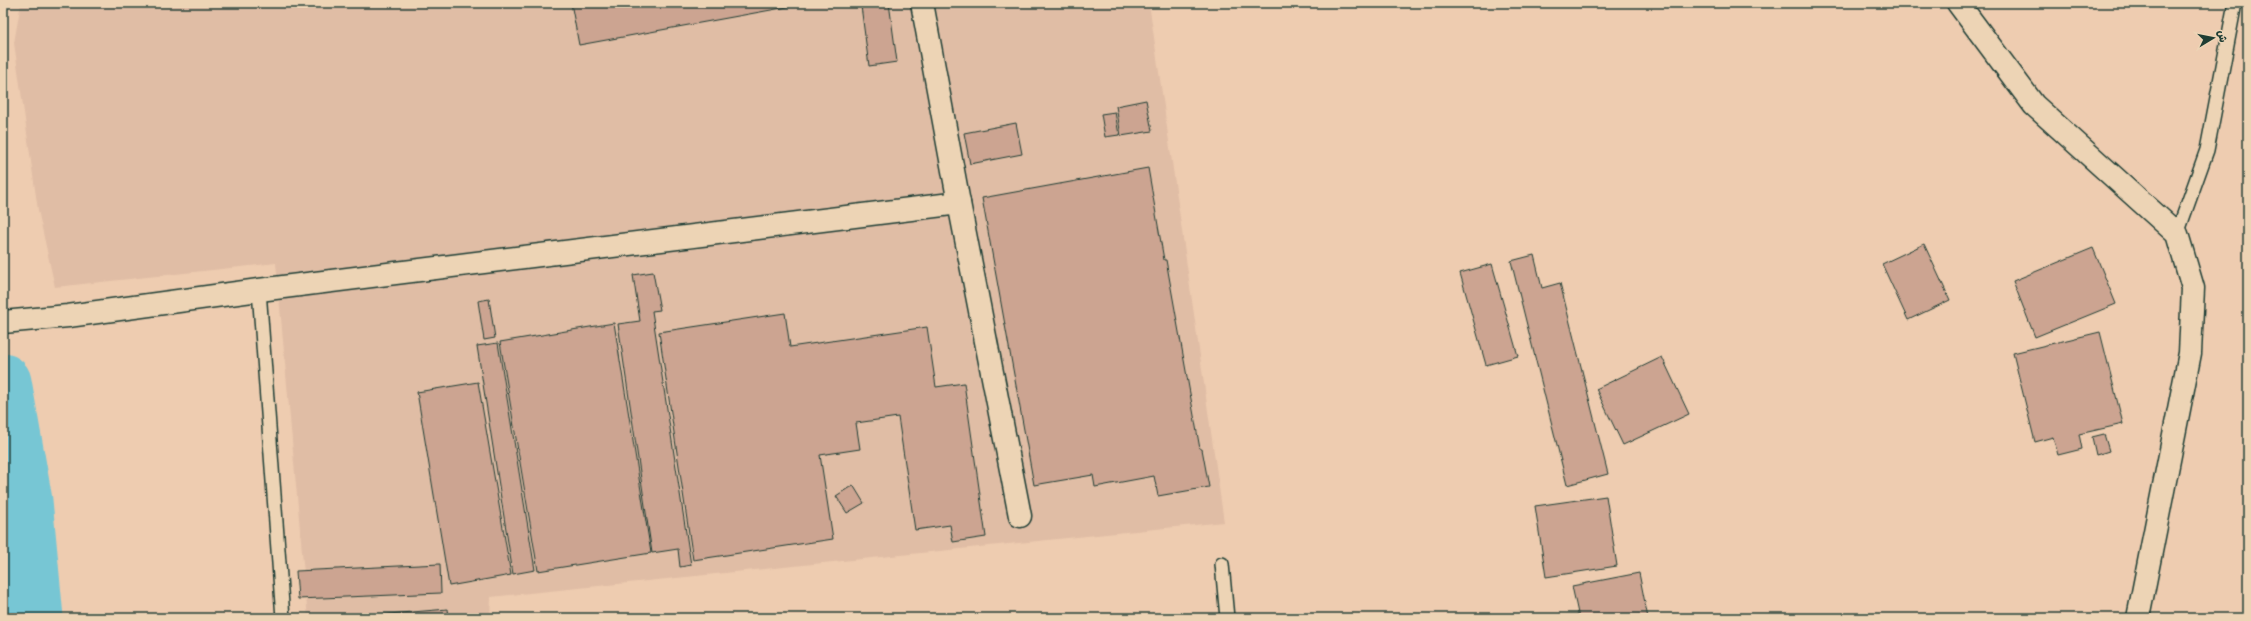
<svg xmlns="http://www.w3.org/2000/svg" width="2251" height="621" viewBox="0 0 2251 621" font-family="Sriracha,'Playpen Sans Arabic',sans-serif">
	<rect width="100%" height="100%" fill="#eeccb0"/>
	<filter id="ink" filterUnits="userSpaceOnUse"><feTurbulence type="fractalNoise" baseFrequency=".025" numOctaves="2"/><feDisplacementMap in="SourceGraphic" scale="8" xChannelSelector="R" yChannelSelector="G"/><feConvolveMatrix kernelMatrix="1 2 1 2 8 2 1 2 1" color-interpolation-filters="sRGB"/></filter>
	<g filter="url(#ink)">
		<!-- built -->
		<path fill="#e0bda5" d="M21,3H1149L1224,522L491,597L490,618H308L276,263L55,287L38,210L14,43Z"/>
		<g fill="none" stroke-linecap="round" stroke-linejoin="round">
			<!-- river -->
			<path stroke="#77c6d4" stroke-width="57" d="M3,382L24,501L35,618"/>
		</g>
		<!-- building -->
		<g fill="#cca491" stroke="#1f3d34">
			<path d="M571,3H792L793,6L579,45Z"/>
			<path d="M889,3L897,62L869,66L861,6Z"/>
			<path d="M1146,100L1152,131L1121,136L1116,106Z"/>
			<path d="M1115,112L1119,135L1105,137L1101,114Z"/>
			<path d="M1016,123L1022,154L970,164L964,133Z"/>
			<path d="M1148,168L1164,260H1166L1200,449H1202L1209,487L1158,496L1154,476L1095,487L1093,475L1034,485L982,198Z"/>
			<path d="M1924,244L1950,300L1908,320L1882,264Z"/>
			<path d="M2093,248L2116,304L2035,337L2013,281Z"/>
			<path d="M1534,255L1542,288L1560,283L1608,474L1567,485L1511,261Z"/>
			<path d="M1492,264L1518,356L1486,365L1460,273Z"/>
			<path d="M653,272L660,310L652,311L691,565L680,567L678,549L652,553L618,324L640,321L633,275Z"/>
			<path d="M489,299L495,338L484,340L478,301Z"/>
			<path d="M785,313L790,347L927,327L936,387L964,383L986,537L953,542L950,525L915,530L898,417L856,423L860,449L820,455L833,539L693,560L659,332Z"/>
			<path d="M614,323L651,553L538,571L500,342Z"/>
			<path d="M2100,332L2123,424L2079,434L2082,449L2058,455L2053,437L2035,442L2013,353Z"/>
			<path d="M498,343L535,570L513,574L477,346Z"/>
			<path d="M1662,357L1689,414L1623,445L1596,389Z"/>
			<path d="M478,382L511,575L449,586L417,392Z"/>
			<path d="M2104,434L2109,451L2096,455L2092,437Z"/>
			<path d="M853,485L864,503L847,513L836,496Z"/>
			<path d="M1606,496L1617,566L1546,577L1535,506Z"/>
			<path d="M440,564L441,593L298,599L296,571Z"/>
			<path d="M1639,573L1648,618H1579L1572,586Z"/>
			<path d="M448,609L449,618H341Z"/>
		</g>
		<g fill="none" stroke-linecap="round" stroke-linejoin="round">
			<defs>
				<g id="lane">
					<path d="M2177,234L2207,150L2235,3"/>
					<path d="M259,290L283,618"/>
					<path d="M1222,564L1227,618"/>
				</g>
				<g id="street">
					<path d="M922,3L959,203L1020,516"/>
					<path d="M1958,3L2034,105L2177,234L2193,288L2190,353L2138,618"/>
					<path d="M3,322L68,316L259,290L959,203"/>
				</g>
			</defs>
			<!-- lane casing -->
			<use href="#lane" stroke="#1f3d34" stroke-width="16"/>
			<!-- street casing -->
			<use href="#street" stroke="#1f3d34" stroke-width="25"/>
			<!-- lane -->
			<use href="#lane" stroke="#edd4b5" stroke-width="13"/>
			<!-- street -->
			<use href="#street" stroke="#edd4b5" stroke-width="22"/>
		</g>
	</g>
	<!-- margin -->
	<rect width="2251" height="621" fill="none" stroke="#edd4b5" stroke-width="16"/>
	<rect x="8" y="8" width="2235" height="605" fill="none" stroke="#1f3d34" stroke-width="1.5" filter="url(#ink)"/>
	<!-- north arrow -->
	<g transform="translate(2213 38) rotate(80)" stroke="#edd4b5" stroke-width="3" paint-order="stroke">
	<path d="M0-3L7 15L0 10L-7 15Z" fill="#1f3d34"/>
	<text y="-6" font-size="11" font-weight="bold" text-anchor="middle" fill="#1f3d34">ش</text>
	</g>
</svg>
